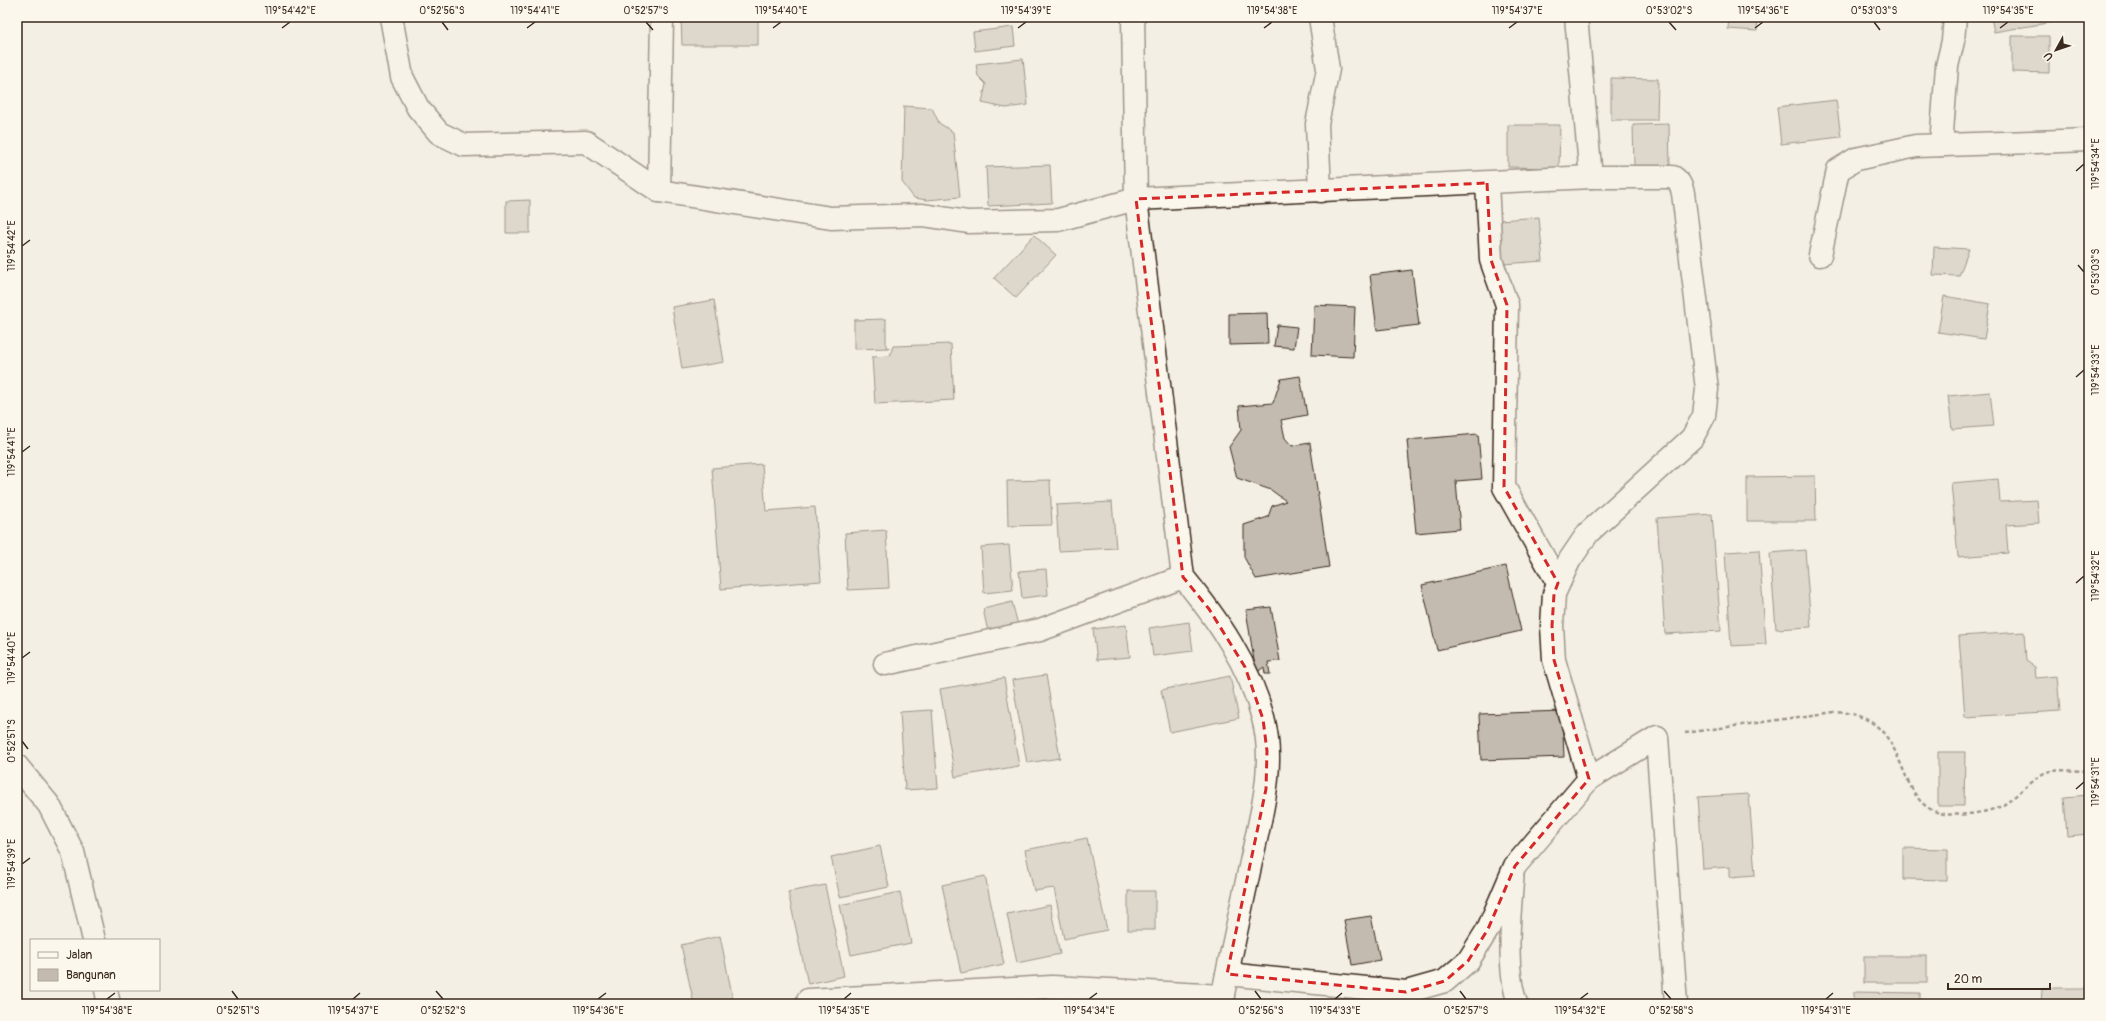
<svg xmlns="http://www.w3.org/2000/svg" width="2106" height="1021" viewBox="0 0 2106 1021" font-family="Pangolin,sans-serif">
	<rect width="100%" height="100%" fill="#f3efe4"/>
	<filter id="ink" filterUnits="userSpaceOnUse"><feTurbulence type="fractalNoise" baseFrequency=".025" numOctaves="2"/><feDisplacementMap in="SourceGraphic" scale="8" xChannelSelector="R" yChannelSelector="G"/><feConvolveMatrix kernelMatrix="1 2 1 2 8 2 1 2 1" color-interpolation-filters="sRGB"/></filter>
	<g filter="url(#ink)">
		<!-- building -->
		<g fill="#c3bbb0" stroke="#3b2a1e">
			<path d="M681,17H758V45H682Z"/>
			<rect x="1494" y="17" width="46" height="2"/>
			<path d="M1729,17H1758L1757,31L1728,29Z"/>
			<path d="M1991,17H2054L2053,22L1994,32Z"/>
			<path d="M1013,27L1015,46L975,51L973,32Z"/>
			<path d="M2012,36H2049V73L2012,72Z"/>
			<path d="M1023,59L1028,105L1006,108L982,103L986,84L978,76L976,64Z"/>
			<path d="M1611,78L1658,79L1657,120H1611Z"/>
			<path d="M1836,100L1841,137L1781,144L1777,107Z"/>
			<path d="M904,106L932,108L939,123L953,132L960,197L927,200L914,198L902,182Z"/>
			<path d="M1669,124L1670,166H1634L1633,125Z"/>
			<path d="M1508,125H1560L1559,168L1508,167Z"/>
			<path d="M1050,165L1052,203L988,206L986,167Z"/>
			<path d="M530,200V233H506V201Z"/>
			<path d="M1539,217L1543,261L1503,264L1500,220Z"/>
			<path d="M1034,235L1056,255L1016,298L994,278Z"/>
			<path d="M1934,247L1969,249L1959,276L1933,275Z"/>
			<path d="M1412,270L1419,325L1377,330L1370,275Z"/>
			<path d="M1944,296L1990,304L1984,339L1938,332Z"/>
			<path d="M714,300L724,362L682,369L672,307Z"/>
			<path d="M1314,305L1355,307L1353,357L1312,355Z"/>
			<path d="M1267,313L1268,344L1229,345V314Z"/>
			<path d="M886,319V347L890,348L854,349V320Z"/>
			<path d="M1277,325L1297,327L1294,348L1274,346Z"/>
			<path d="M951,344L954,400L875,404L872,357L890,356L893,346Z"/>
			<path d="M1300,376L1307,415L1281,420L1285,438L1292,446L1310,443L1329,567L1256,579L1244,557V525L1268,517L1272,506L1286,501L1271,490L1237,478L1229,447L1241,430L1239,406L1273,403L1281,379Z"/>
			<path d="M1990,392L1994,426L1952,429L1948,396Z"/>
			<path d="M1478,434L1482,479L1456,481L1460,529L1416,533L1407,440Z"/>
			<path d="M762,464L766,511L815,507L821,581L721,589L712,468Z"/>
			<path d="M1815,476L1816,521H1747V477Z"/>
			<path d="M1998,479L2000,502L2037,500L2039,523L2006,525L2008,553L1958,557L1951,483Z"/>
			<path d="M1050,480L1052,525L1008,526L1007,481Z"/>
			<path d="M1112,502L1116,548L1059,551L1056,505Z"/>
			<path d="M1712,514L1721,631L1665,634L1657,518Z"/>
			<path d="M886,530L889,588L848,590L845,533Z"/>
			<path d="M1009,545L1013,590L984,593L981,547Z"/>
			<path d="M1759,550L1766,644L1731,646L1725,552Z"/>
			<path d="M1805,550L1811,627L1776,629L1770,553Z"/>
			<path d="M1506,566L1521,631L1437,650L1422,585Z"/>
			<path d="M1046,569L1048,595L1022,598L1019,571Z"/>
			<path d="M1012,602L1018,625L988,632L983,609Z"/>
			<path d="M1271,607L1280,661L1268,662L1270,674H1265L1264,667L1256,673L1246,610Z"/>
			<path d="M1189,622L1193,651L1153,656L1149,628Z"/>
			<path d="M1126,625L1130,657L1097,660L1093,629Z"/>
			<path d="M2024,632L2026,661L2035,667L2036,678L2057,676L2060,711L1965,717L1959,636Z"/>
			<path d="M1046,675L1060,758L1027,763L1012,680Z"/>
			<path d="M1230,676L1239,718L1170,732L1161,690Z"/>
			<path d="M1004,678L1019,766L955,777L940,689Z"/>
			<path d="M932,710L938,788L905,790L900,712Z"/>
			<path d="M1562,711L1564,757L1481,760L1479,714Z"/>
			<path d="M1938,752H1965L1964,806H1938Z"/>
			<path d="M1749,794L1755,875L1730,877V867L1703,869L1698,797Z"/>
			<path d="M2089,795V834L2067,836L2064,797Z"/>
			<path d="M1087,838L1107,930L1064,939L1054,888L1034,891L1025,850Z"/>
			<path d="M880,846L889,887L840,897L831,857Z"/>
			<path d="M1903,848L1947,849V880L1903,879Z"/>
			<path d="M985,876L1004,964L961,973L942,885Z"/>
			<path d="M825,885L844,976L808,984L788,892Z"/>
			<rect x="1128" y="891" width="27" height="39"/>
			<path d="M900,892L911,943L851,955L840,905Z"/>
			<path d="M1050,905L1060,954L1017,963L1007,914Z"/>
			<path d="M1371,916L1380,960L1352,965L1344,920Z"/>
			<path d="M720,936L734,1004H694L681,945Z"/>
			<rect x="1864" y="956" width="63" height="27"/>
			<path d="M2042,988H2089V1004H2041Z"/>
			<path d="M1854,992L1920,993V1004H1854Z"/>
		</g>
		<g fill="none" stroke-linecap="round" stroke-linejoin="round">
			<defs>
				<path id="lane" d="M1514,877C1511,911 1505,972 1518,1004"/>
				<g id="street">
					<path d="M391,17L402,77L418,108L439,133L464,145L586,142L659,191L831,218L923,215L968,222L1058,220L1136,199L1591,177H1673C1679,181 1681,185 1683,193L1707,389L1704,416L1692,438L1588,533L1569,561L1554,594L1552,626L1554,660L1589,779"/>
					<path d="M1133,17L1136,199L1183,577C1218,620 1249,664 1263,718C1276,765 1261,815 1251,862C1243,899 1235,937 1227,974"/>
					<path d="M1320,17L1328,69L1317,124L1320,191"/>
					<path d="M1576,17L1591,177"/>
					<path d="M1941,145L1947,66L1953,41L1955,17"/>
					<path d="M1487,183L1491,260L1507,305L1504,487L1558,583"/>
					<path d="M659,191L662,17"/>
					<path d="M1820,255L1838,170L1856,159L1916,146L2089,140"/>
					<path d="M885,664L1040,630L1183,577"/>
					<path d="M17,766L49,805L73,852L94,940"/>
					<path d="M106,990L109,1004"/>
					<path d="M808,1000L1052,987L1223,996"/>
					<path d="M1221,1004L1227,974L1406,992L1445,981L1468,961L1488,929L1515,866L1589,779L1657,737L1676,1004"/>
				</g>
			</defs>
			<!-- lane casing -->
			<use href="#lane" stroke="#3b2a1e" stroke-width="22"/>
			<!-- street casing -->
			<use href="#street" stroke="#3b2a1e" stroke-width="25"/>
			<!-- path -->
			<path stroke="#3b2a1e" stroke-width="2.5" stroke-dasharray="4 3" stroke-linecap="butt" d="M1685,733L1834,712C1916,714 1889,804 1944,814C1959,816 1990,813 2003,805C2012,800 2019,792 2027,786C2033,782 2040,774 2047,772C2054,769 2080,771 2089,771"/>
			<!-- lane -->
			<use href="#lane" stroke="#fbf7ec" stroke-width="19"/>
			<!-- street -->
			<use href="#street" stroke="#fbf7ec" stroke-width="22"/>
		</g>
	</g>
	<!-- marked area -->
	<path d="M0 0H2106V1021H0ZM1487,183L1491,260L1507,305L1504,487L1558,583L1554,594L1552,626L1554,660L1589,779L1515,866L1488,929L1468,961L1445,981L1406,992L1227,974L1266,789L1267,751L1263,719L1245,667L1209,609L1183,577L1136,199Z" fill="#f3efe4" fill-opacity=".55" fill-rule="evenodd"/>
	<path fill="none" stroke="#d62828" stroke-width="3" stroke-dasharray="8 5" stroke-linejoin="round" d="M1487,183L1491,260L1507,305L1504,487L1558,583L1554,594L1552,626L1554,660L1589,779L1515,866L1488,929L1468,961L1445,981L1406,992L1227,974L1266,789L1267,751L1263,719L1245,667L1209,609L1183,577L1136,199Z"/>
	<!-- ticks -->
	<path fill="none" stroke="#3b2a1e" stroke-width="1.5" d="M442,22L448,30M646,22L653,30M1669,22L1676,30M1874,22L1880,30M282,28L290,22M527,28L535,22M773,28L781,22M1018,28L1026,22M1264,28L1272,22M1509,28L1517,22M1755,28L1763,22M2000,28L2008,22M2076,171L2084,164M22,246L30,240M2078,265L2084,272M2076,377L2084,370M22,452L30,446M2076,583L2084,576M22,658L30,652M22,741L28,749M2076,789L2084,782M22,864L30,858M232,991L238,999M436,991L443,999M1255,991L1261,999M1460,991L1466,999M1664,991L1671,999M107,999L115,993M353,999L360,993M598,999L606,993M844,999L851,993M1089,999L1097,993M1335,999L1342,993M1580,999L1588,993M1826,999L1833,993"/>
	<!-- margin -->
	<rect width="2106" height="1021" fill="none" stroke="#fbf7ec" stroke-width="44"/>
	<!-- legend -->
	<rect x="30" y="939" width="130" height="52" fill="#fbf7ec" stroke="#aea59a"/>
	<rect x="38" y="952" width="20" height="6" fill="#fbf7ec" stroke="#aea59a"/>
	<text x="66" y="959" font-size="12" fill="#3b2a1e">Jalan</text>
	<rect x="38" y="969" width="20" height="12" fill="#c3bbb0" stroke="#aea59a"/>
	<text x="66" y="979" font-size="12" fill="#3b2a1e">Bangunan</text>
	<!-- north arrow -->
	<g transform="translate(2056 50) rotate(230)" stroke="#fbf7ec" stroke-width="3" paint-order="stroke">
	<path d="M0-3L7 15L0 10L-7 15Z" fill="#3b2a1e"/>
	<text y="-6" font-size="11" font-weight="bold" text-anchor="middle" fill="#3b2a1e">U</text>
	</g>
	<!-- scale -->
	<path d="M1948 983v6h102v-6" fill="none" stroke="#3b2a1e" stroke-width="2"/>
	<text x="1954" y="983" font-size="12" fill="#3b2a1e" stroke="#fbf7ec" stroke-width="3" paint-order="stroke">20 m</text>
	<rect x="22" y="22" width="2062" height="977" fill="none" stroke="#3b2a1e" stroke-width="1.5"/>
	<g font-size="10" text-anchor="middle" fill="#3b2a1e">
		<text x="290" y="14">119°54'42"E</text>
		<text x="442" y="14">0°52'56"S</text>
		<text x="535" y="14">119°54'41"E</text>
		<text x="646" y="14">0°52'57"S</text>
		<text x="781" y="14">119°54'40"E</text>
		<text x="1026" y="14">119°54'39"E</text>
		<text x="1272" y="14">119°54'38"E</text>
		<text x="1517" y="14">119°54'37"E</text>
		<text x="1669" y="14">0°53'02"S</text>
		<text x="1763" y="14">119°54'36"E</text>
		<text x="1874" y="14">0°53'03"S</text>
		<text x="2008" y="14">119°54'35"E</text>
		<text transform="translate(2095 164) rotate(-90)" y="4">119°54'34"E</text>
		<text transform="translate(11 246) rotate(-90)" y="4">119°54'42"E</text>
		<text transform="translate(2095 272) rotate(-90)" y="4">0°53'03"S</text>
		<text transform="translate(2095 370) rotate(-90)" y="4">119°54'33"E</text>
		<text transform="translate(11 452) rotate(-90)" y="4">119°54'41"E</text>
		<text transform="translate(2095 576) rotate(-90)" y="4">119°54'32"E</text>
		<text transform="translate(11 658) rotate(-90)" y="4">119°54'40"E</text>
		<text transform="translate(11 741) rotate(-90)" y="4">0°52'51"S</text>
		<text transform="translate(2095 782) rotate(-90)" y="4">119°54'31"E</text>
		<text transform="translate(11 864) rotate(-90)" y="4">119°54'39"E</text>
		<text x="107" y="1014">119°54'38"E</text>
		<text x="238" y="1014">0°52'51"S</text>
		<text x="353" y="1014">119°54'37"E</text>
		<text x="443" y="1014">0°52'52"S</text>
		<text x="598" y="1014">119°54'36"E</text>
		<text x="844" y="1014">119°54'35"E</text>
		<text x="1089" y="1014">119°54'34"E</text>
		<text x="1261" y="1014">0°52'56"S</text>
		<text x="1335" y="1014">119°54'33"E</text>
		<text x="1466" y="1014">0°52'57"S</text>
		<text x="1580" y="1014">119°54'32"E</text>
		<text x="1671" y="1014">0°52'58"S</text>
		<text x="1826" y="1014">119°54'31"E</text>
	</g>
</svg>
